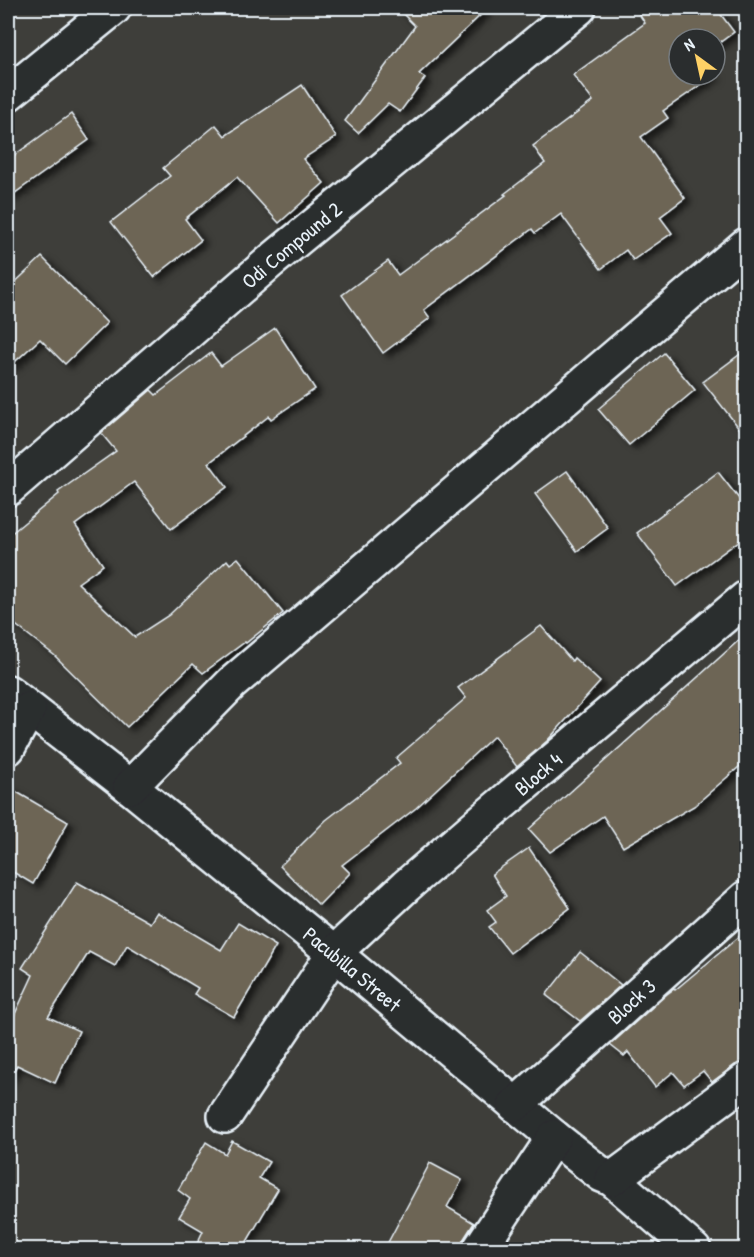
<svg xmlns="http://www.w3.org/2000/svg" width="754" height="1257" viewBox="0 0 754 1257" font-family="'Patrick Hand',sans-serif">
	<defs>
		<filter id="shadow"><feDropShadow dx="6" dy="4" stdDeviation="3" flood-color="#0009"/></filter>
	</defs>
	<rect width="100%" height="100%" fill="#3e3e3a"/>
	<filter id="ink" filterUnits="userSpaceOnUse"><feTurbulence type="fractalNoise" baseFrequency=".0167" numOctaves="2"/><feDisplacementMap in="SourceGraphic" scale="12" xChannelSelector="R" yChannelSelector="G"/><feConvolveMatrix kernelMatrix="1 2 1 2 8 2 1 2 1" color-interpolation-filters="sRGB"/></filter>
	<g filter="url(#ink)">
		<!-- building -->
		<g fill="#6d6555" stroke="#e8f1f8" stroke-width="1.5" filter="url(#shadow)">
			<path d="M397,8H488L419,74L425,78L400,112L388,104L358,133L345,121L415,26Z"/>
			<path d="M635,8H716L734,32L715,46V39H679V73L676,75H715L663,111L668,118L641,137L685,198L660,217L672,233L633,260L626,250L601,269L561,214L535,233L532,229L424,310L430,318L383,353L342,295L388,261L398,275L506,195L504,194L545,163L533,146L593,101L573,75L645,23Z"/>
			<path d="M302,85L336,137L303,159L324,183L279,223L237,177L185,219L201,240L154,277L111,222L170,176L163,168L216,125L225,136Z"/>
			<path d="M71,114L89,140L8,198V160Z"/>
			<path d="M42,257L107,323L65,364L40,339L8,368V289Z"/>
			<path d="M275,328L315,389L271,419L269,416L209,463L227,487L171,529L134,482L75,525L103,565L78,583L135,637L169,615L227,560L230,564L238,558L283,613L246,643L245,642L203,673L193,664L127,727L54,655L8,619V536L59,494L58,492L116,451L101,433L151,390L156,395L211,353L221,366Z"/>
			<path d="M747,349V438L703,382Z"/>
			<path d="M664,353L695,390L629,445L598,409Z"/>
			<path d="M567,471L608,528L577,551L535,494Z"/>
			<path d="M718,472L747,509V535L677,586L637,533Z"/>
			<path d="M541,626L572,661L574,658L600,682L547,741L517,767L494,736L416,808L342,865L350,873L319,905L280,866L326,820L400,763L396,758L466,698L458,688Z"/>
			<path d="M747,633V760L694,806L623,847L603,816L550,852L529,829Z"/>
			<path d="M8,787L68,822L33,884L8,869Z"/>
			<path d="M529,848L570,908L510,953L489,927L496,922L487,910L506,896L492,874Z"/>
			<path d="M77,882L150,923L157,912L221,950L238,923L276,946L234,1017L194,994L198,988L127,945L115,966L89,952L48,1017L79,1031L55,1083L17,1065L8,1080V1029L33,975L22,968Z"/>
			<path d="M747,930V1062L735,1065L712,1082L703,1071L684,1085L673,1072L655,1087L628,1052L624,1056L610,1045L667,994L674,989L675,990Z"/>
			<path d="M580,952L621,985L580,1021L546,995Z"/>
			<path d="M232,1141L269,1162L259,1178L278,1189L242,1250H194L203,1231L179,1217L190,1199L178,1190L206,1142L225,1154Z"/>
			<path d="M430,1163L462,1180L447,1207L474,1223L463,1240L460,1250H384Z"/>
		</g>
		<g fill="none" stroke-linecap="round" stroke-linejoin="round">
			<defs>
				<g id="minor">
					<path d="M8,94L114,8"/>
					<path id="s1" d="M8,489L271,261L579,8"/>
					<path id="s2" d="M8,692L130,787L334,953L554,1137L602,1175L612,1179L694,1250"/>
					<path d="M8,748L29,709"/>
					<path d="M130,787L232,683L746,245"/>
					<path id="s3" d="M515,1105L746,898"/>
					<path id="s4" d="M225,1116L334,953L406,886L473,828L746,598"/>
					<path d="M612,1179L746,1080"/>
					<path d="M479,1250L554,1137"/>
				</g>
			</defs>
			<!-- minor casing -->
			<use href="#minor" stroke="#e8f1f8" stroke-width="38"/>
			<!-- minor -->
			<use href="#minor" stroke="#2a2d2e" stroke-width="33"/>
		</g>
	</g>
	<g text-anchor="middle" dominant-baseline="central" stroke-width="5" stroke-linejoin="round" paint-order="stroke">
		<!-- street labels -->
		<g font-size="21" fill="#e8f1f8" stroke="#2a2d2e">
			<text stroke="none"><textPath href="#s1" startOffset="374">Odi Compound 2</textPath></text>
			<text stroke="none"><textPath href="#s4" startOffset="468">Block 4</textPath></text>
			<text stroke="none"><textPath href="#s2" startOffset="442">Pacubilla Street</textPath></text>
			<text stroke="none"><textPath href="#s3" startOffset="156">Block 3</textPath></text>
		</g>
	</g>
	<!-- margin -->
	<rect width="754" height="1257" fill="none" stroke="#2a2d2e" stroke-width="30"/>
	<rect x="15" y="15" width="724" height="1227" fill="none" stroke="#e8f1f8" stroke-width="2" filter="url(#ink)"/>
	<!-- north arrow -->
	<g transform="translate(697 57) rotate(327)"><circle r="28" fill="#2a2d2e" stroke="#767b7f" stroke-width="1.5"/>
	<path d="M0-4.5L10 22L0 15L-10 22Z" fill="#ffd166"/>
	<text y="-9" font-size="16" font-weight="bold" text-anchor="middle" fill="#e8f1f8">N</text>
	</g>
</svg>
